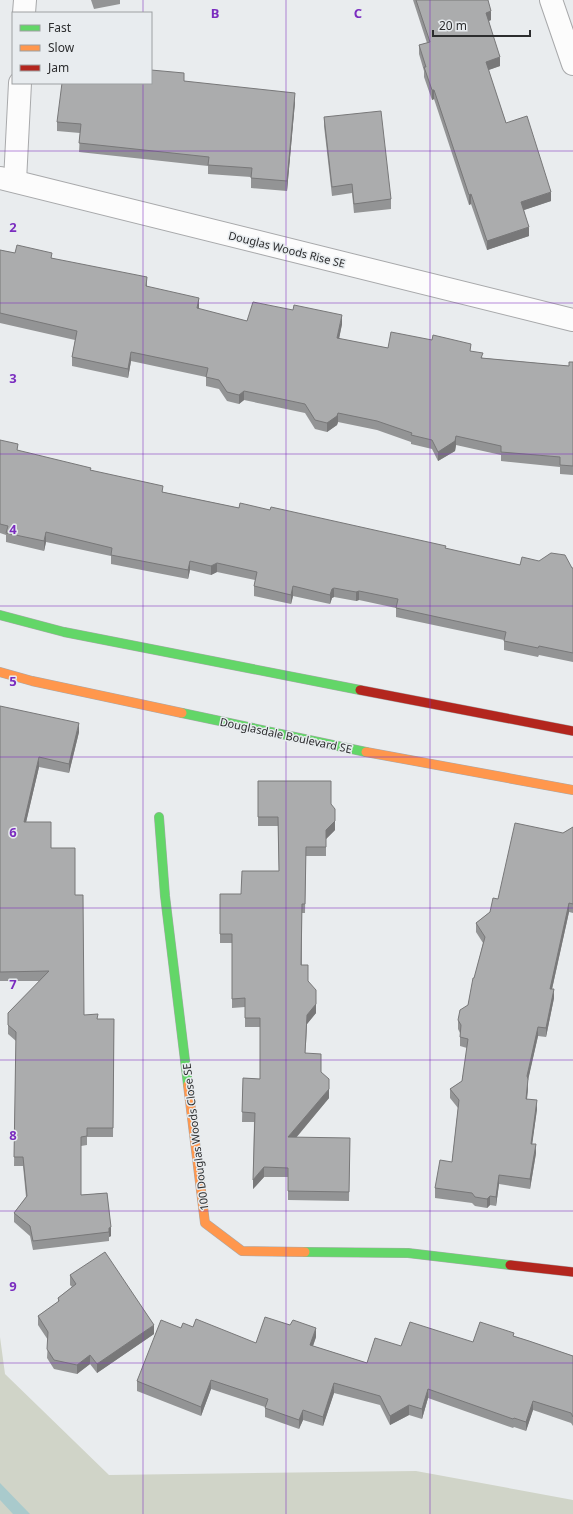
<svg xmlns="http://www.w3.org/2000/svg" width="573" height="1514" viewBox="0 0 573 1514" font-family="'Noto Sans',sans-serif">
	<rect width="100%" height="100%" fill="#e9ecee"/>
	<!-- green -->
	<path fill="#d0d4c8" d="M0,1337L5,1374L109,1475L416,1471L573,1500V1514H0Z"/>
	<!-- water -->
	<path fill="#a9cacc" d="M0,1483L30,1514H13L0,1500Z"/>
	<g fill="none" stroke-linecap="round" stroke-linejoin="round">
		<defs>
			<g id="street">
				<path d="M551,0L573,64"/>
				<path d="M24,13L25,0"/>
				<path d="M0,178L573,320"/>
				<path d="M15,181L20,83"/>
			</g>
			<g id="fast">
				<path d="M0,615L64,632L360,690"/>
				<path d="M182,713L366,752"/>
				<path d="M159,817L165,896L188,1085"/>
				<path d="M305,1252L408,1253L510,1265"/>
			</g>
			<g id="slow">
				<path d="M0,672L32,681L182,713"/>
				<path d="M366,752L573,790"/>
				<path d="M188,1085L205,1223L242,1251L305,1252"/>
			</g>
			<g id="jam">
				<path d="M360,690L573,731"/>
				<path d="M510,1265L573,1272"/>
			</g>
		</defs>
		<!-- street casing -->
		<use href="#street" stroke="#a8a9ab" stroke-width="24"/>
		<!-- fast casing -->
		<use href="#fast" stroke="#a8a9ab" stroke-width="10"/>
		<!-- slow casing -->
		<use href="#slow" stroke="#a8a9ab" stroke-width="10"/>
		<!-- jam casing -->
		<use href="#jam" stroke="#a8a9ab" stroke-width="10"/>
		<!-- street -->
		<use href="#street" stroke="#fcfcfc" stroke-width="22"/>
		<!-- fast -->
		<use href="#fast" stroke="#63d668" stroke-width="9"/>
		<!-- slow -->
		<use href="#slow" stroke="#ff974d" stroke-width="9"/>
		<!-- jam -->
		<use href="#jam" stroke="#b3261e" stroke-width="9"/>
	</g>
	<!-- wall -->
	<g fill="#939495">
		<path d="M91,0H120V4L94,9Z"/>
		<path d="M413,0H488L491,20L489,21L500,66L488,70L506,123L551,201L524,210L529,236L487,250L471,204L469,205L434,99L432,100L424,77V71L419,54V45L427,43Z"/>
		<path d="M184,81L295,102L287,191L251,188V177L208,174V166L79,152L80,133L57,131V122Z"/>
		<path d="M324,117L391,199V209L354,213L352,193L332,196L324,126Z"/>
		<path d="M0,250L15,253L52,258L147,286L199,307V309L247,321L342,324L339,339L388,348L471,351L483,358L569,366L573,362V475L560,474V467L501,461V455L456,445L455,451L438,461L432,449L411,444V442L377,430L338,422L337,425L327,432L315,429L305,413L244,400L239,404L227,401L219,389L206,386V377L131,361L128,378L72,366V357L75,340L0,323Z"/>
		<path d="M0,440L18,451L91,470L163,492L239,508L270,510L520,565L573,568V662L539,655L538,657L504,650V640L396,617V608L359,600L356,601L334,597L332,598L330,604L293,596L291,604L254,596V586L255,580L217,572L211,575L190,570L188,579L111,564V556L46,542L44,551L6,542V535L0,533Z"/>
		<path d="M0,706L79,732L69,773L39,767L26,822L51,848L75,895L84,1015L98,1019H114L113,1137H87V1145L81,1146V1195L107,1193L111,1236L109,1237V1241L33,1250L30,1236L14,1222V1213L26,1197L23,1166H14L16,1041L8,1034V1013L40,981H0Z"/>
		<path d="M258,781L331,804L335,830L326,839V856H306L305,913H302V965L308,981L316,1013L307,1024L305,1053L321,1072L329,1098L296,1138H350L349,1201L288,1200V1177H264L253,1189L254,1122H242L243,1078L260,1079V1027H245V1007L232,1008V943H220V894H241L279,871L278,826H258Z"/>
		<path d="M573,827V913L569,912L552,989L554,998L546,1037L538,1036L528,1079V1088L527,1099L537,1109L532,1144L536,1153L530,1189L499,1184L496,1206L490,1205L487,1208L475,1206L472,1203L435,1198V1188L452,1162L458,1108L450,1098V1089L462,1081L467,1048L460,1046V1033L458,1029V1020L468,1005L483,943L476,932V923L490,912L498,899L563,833Z"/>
		<path d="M70,1275L154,1334L97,1373L90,1364L77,1374L54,1369L47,1358L48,1340L38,1325V1316L58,1302V1298L72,1287L70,1285Z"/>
		<path d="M193,1327L256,1343L316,1337L313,1346L367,1363L401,1346L473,1342L514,1336L573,1356V1426L571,1423L533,1410L526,1431L514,1427L513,1428L428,1398L422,1419L409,1415L390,1425L380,1405L334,1393L323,1426L303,1420L299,1429L265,1417V1407L211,1389L201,1416L137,1391V1381L181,1328Z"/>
	</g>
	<!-- shaded-wall -->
	<g fill="#787879">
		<path d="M491,11V20L486,22V13Z"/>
		<path d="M500,57V66L486,71V62Z"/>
		<path d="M432,90H434V99L432,100Z"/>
		<path d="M295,93V102L287,191V181Z"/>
		<path d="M551,192V201L521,211V202Z"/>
		<path d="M471,194V204L469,205V195Z"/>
		<path d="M529,227V236L487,250V241Z"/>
		<path d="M147,277V287L146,286Z"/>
		<path d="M199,298V307L197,317V308Z"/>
		<path d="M342,315V324L337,348V338Z"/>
		<path d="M131,352V361L128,378V369Z"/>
		<path d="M244,391V400L239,404V395Z"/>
		<path d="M338,413V422L337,425L327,432V423Z"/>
		<path d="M456,436V445L455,451L438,461V452Z"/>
		<path d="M46,532V542L44,551V541Z"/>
		<path d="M190,561V570L188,579V570Z"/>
		<path d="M217,563V572L211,575V566Z"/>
		<path d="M293,586V596L291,604V595Z"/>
		<path d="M334,588V597L332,598L330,604V595L332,589Z"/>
		<path d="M359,591V600L356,601V592Z"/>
		<path d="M79,723V732L69,773V764Z"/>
		<path d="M39,757V767L24,831V822Z"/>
		<path d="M335,821V830L326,839V856V830Z"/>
		<path d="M569,903V912L550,998V989Z"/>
		<path d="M554,989V998L546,1037V1028Z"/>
		<path d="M316,1004V1013L307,1024L305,1063L307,1015Z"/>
		<path d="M538,1027V1036L527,1085V1076Z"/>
		<path d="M528,1079V1088L526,1108V1099Z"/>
		<path d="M329,1089V1098L288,1147V1137Z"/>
		<path d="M537,1100V1109L531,1153V1144Z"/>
		<path d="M536,1144V1153L530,1189V1179Z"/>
		<path d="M264,1167V1177L253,1189V1180Z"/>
		<path d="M499,1175V1184L496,1206V1197Z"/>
		<path d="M490,1196V1205L487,1208V1199Z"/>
		<path d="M111,1227V1236L109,1237V1228Z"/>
		<path d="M154,1325V1334L97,1373V1364Z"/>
		<path d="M316,1328V1337L310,1354V1345Z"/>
		<path d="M90,1355V1364L77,1374V1365Z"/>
		<path d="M211,1380V1389L201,1416V1407Z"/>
		<path d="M334,1383V1393L323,1426V1417Z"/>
		<path d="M428,1389V1398L422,1419V1409Z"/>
		<path d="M533,1401V1410L526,1431V1422Z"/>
		<path d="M409,1405V1415L390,1425V1416Z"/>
		<path d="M303,1410V1420L299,1429V1420Z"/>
	</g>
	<!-- building -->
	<g fill="#abacad" stroke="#787879">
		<path d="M416,0H488L491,11L486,13L500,57L486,62L506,123L527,116L551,192L521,202L529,227L487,241L471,194L469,195L434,90H432L424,67H426L419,45L430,42Z"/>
		<path d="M151,70L184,73V81L295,93L287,181L251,178L252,168L208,165L209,157L79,143L81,124L57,122L62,83H151Z"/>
		<path d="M381,111L391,199L354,204L352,184L332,187L324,117Z"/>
		<path d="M17,245L52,253L51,258L147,277L146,286L199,298L197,308L247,321L253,302L293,310L294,305L342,315L337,338L388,348L391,332L432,340L433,335L471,344L470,351L483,353L481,358L569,366V362H573V466L560,465V457L501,452V446L456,436L455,441L438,452L432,440L411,435L412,433L377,421L338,413L337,416L327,423L315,420L305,404L244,391L239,395L227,392L219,380L206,377L208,368L131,352L128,369L72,357L77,331L0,313V250L15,253Z"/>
		<path d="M0,440L18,444L17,450L91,468L90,470L163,486L162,492L239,508L240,503L270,510L271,507L446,546L445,548L520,565L522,557L539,561L551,553L565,555L572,568H573V653L539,646L538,648L504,641L506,632L396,608L398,599L359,591L356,592L334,588L332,589L330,595L293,586L291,595L254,586L257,572L217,563L211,566L190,561L188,570L111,555L112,548L46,532L44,541L6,533L8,526L0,524Z"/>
		<path d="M0,706L79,723L69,764L39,757L24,822H51V848H75V895H83L84,1015L98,1014L97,1019H114L113,1128H87V1136L81,1137V1195L107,1193L111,1227L109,1228V1232L33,1241L30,1226L14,1213L27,1196L23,1157H14L16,1032L8,1025V1013L49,971L0,972Z"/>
		<path d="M258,781H331V804L335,809V821L326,830V847H306L305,904H302L301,965H308V981L316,990V1004L307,1015L305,1053L321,1054V1072L329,1079V1089L288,1137L350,1138L349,1192L288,1191V1168L264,1167L253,1180L255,1113L242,1112L243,1078L260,1079V1018H245V998L232,999V934H220V894H241L242,871H279L278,817H258Z"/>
		<path d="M515,823L563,833L573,827V904L569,903L550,989H554L546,1028L538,1027L527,1076L528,1079L526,1099L537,1100L531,1144H536L530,1179L499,1175L496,1197L490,1196L487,1199L475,1197L472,1193L435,1188L440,1160L452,1162L459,1100L450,1089L462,1081L468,1039L460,1037L461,1025L458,1020L460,1010L468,1005L473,978H474L485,937L476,923L490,912L493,898L498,899Z"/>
		<path d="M105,1252L154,1325L97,1364L90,1355L77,1365L54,1360L47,1349L48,1332L38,1316L59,1301L58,1298L76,1284L70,1275Z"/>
		<path d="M265,1317L290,1325L293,1320L316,1328L310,1345L367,1363L375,1338L401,1346L410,1322L473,1342L480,1322L514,1333L513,1336L529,1341L573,1356V1417L571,1413L533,1401L526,1422L514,1418L513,1419L428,1389L422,1409L409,1405L390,1416L380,1396L334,1383L323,1417L303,1410L299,1420L265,1408L268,1399L211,1380L201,1407L137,1381L161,1320L181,1328L183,1323L193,1327L196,1319L256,1343Z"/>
	</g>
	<!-- grid -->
	<path fill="none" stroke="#7b2cbf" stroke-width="1" stroke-opacity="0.55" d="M143,0V13M286,0V1514M430,0V1514M143,83V1514M0,151H573M0,303H573M0,454H573M0,606H573M0,757H573M0,908H573M0,1060H573M0,1211H573M0,1363H573"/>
	<g text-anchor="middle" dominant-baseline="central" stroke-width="3" stroke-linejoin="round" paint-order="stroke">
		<!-- street labels -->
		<g font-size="11" fill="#2c2d2e" stroke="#e8ecef">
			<text transform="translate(287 249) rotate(14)">Douglas Woods Rise SE</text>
			<text transform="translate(286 735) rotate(12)">Douglasdale Boulevard SE</text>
			<text transform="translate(195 1137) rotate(-97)">100 Douglas Woods Close SE</text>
		</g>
	</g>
	<g font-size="13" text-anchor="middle" font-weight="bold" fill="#7b2cbf" stroke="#e8ecef" stroke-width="3" stroke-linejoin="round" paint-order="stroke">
		<text x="215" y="18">B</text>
		<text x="358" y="18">C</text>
		<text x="13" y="232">2</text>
		<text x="13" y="383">3</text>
		<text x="13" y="534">4</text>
		<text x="13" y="686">5</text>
		<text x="13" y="837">6</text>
		<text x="13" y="989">7</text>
		<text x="13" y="1140">8</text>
		<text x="13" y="1291">9</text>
	</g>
	<!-- legend -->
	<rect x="12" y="12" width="140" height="72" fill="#e8ecef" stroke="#9da0a2"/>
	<rect x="20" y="25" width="20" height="6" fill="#63d668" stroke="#9da0a2"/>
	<text x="48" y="32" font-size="12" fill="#2c2d2e">Fast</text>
	<rect x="20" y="45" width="20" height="6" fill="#ff974d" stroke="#9da0a2"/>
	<text x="48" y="52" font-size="12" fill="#2c2d2e">Slow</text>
	<rect x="20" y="65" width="20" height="6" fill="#b3261e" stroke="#9da0a2"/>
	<text x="48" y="72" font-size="12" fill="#2c2d2e">Jam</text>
	<!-- scale -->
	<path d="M433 30v6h97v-6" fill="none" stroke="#2c2d2e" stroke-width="2"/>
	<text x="439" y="30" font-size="12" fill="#2c2d2e" stroke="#e8ecef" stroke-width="3" paint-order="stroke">20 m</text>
</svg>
